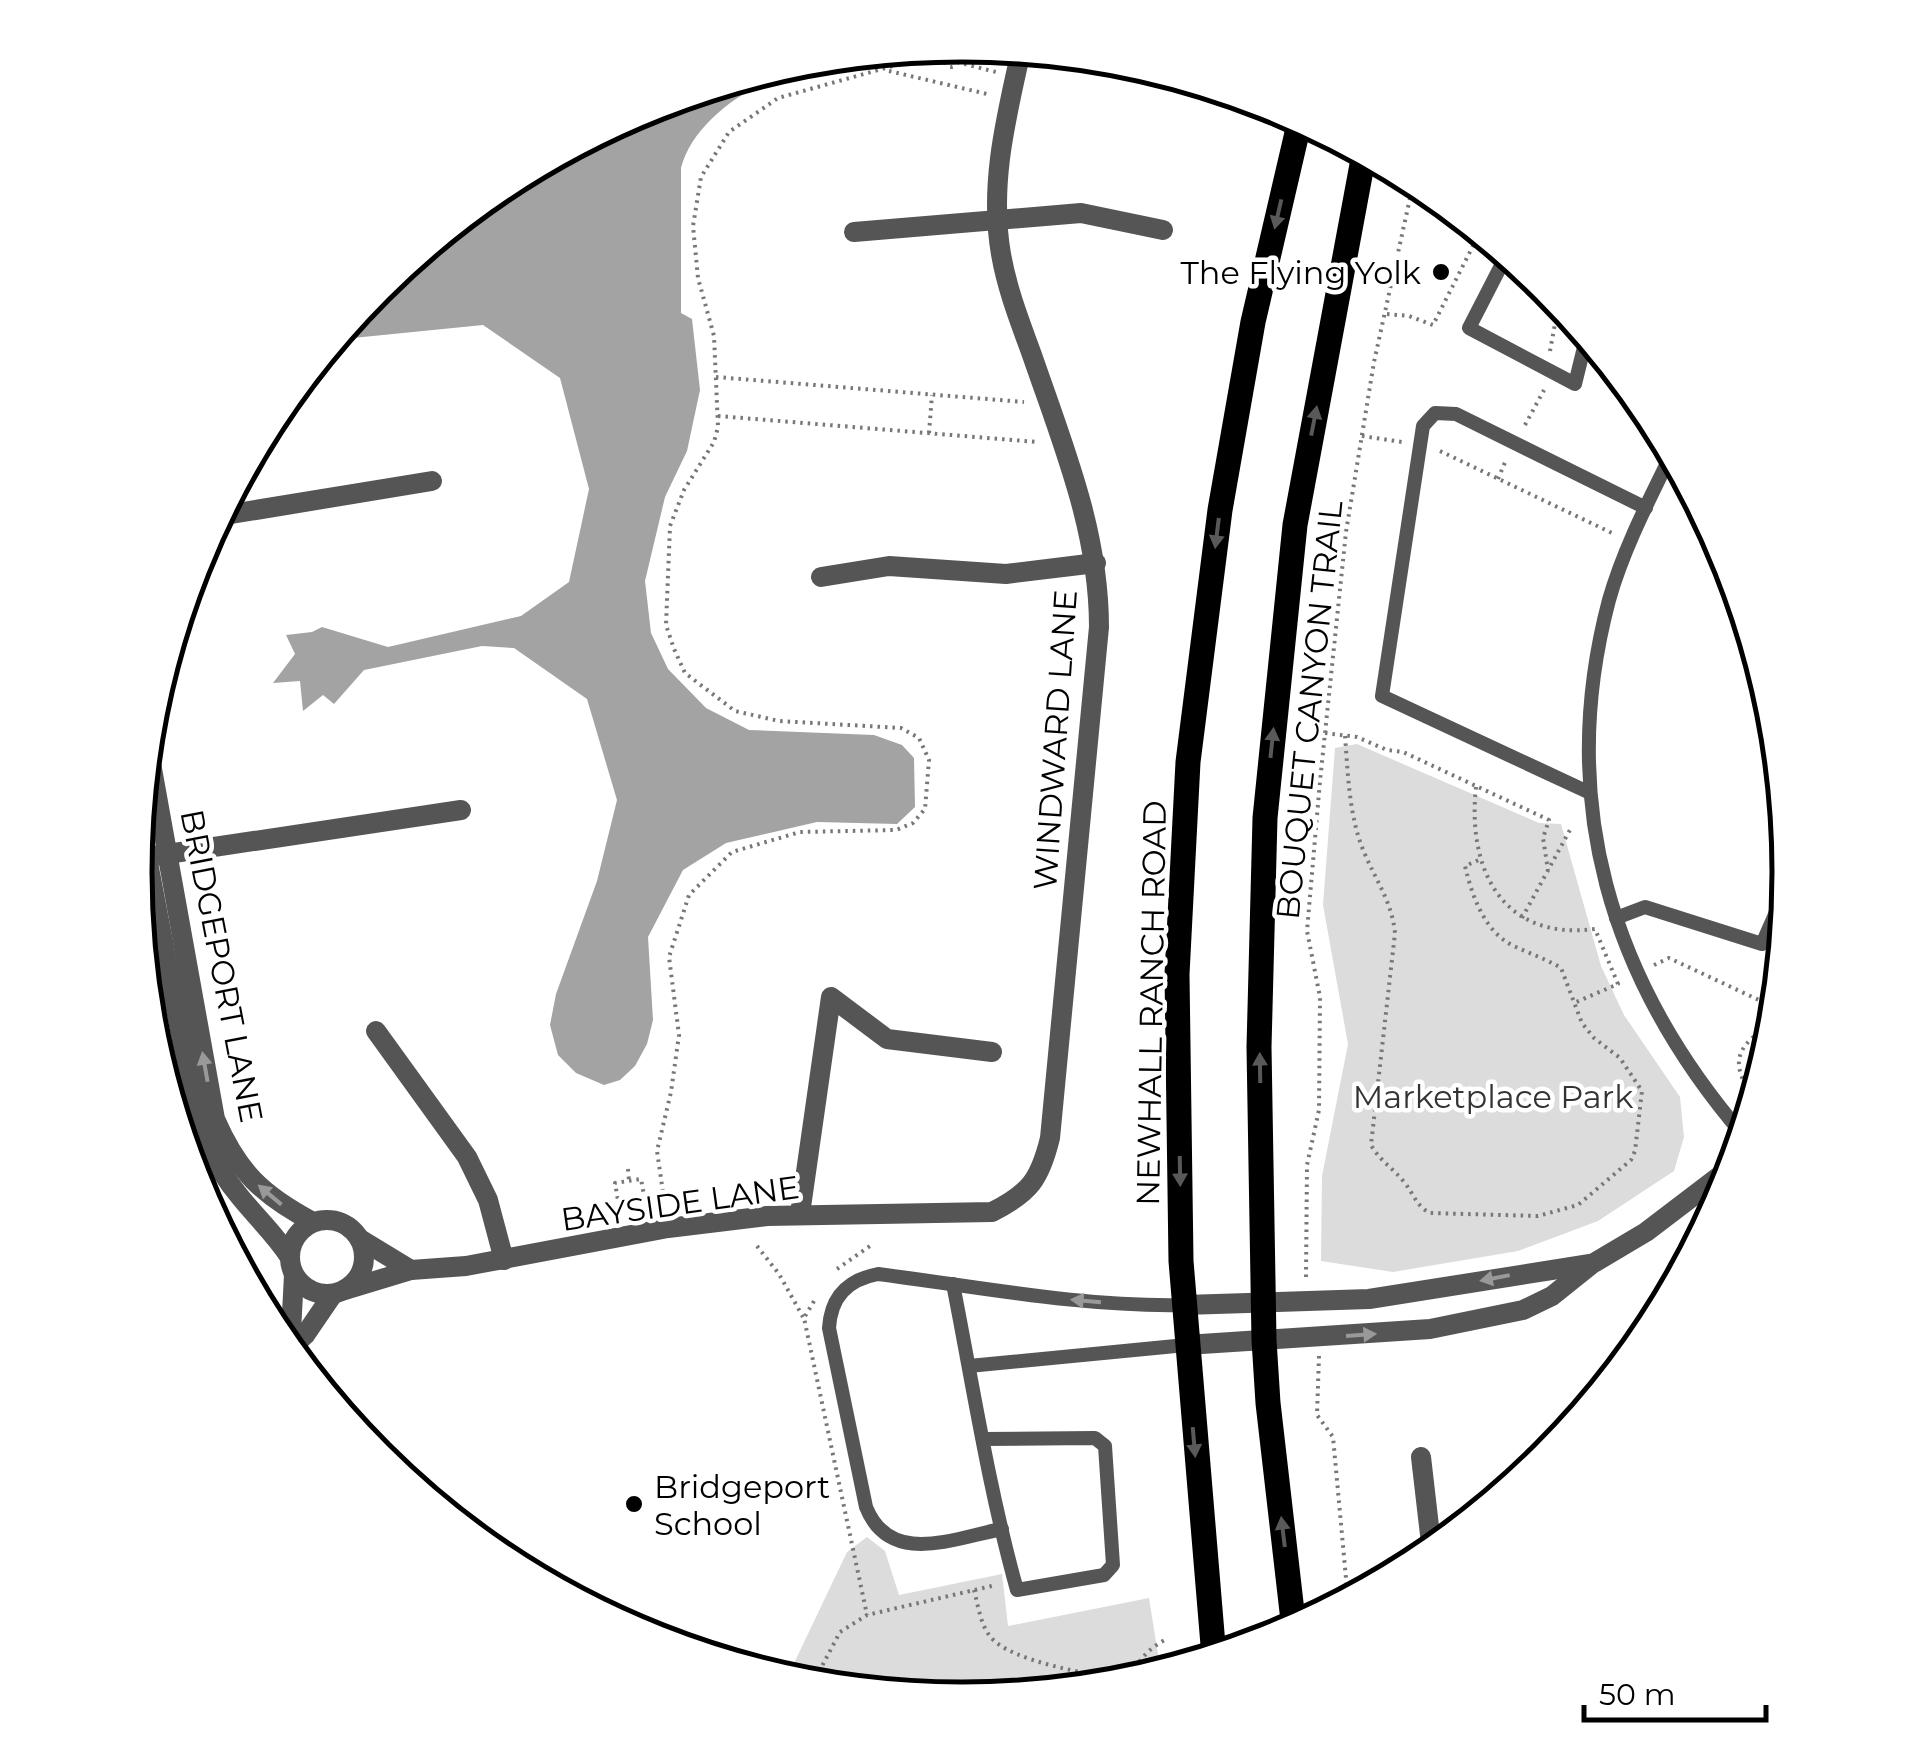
<svg xmlns="http://www.w3.org/2000/svg" width="1924" height="1745" viewBox="0 0 1924 1745" font-family="Montserrat,sans-serif">
	<rect width="100%" height="100%" fill="#fff"/>
	<!-- green -->
	<g fill="#dcdcdc">
		<path d="M1357,744L1539,823L1561,824L1601,966L1624,1015L1680,1097L1684,1137L1674,1171L1598,1221L1518,1251L1393,1272L1321,1261L1322,1176L1348,1044L1323,905L1335,748Z"/>
		<path d="M867,1537L885,1551L899,1595L1002,1574L1008,1626L1149,1598L1161,1673L1123,1684L962,1700L800,1684L786,1680L847,1552Z"/>
	</g>
	<!-- water -->
	<path fill="#a3a3a3" d="M843,57C785,64 697,107 681,168V313L692,319L700,390L687,451L665,497L645,581L651,633L668,669L706,708L749,730L874,735L902,745L914,758L915,807L897,824L817,822L726,843L683,870L648,937L653,1020L647,1044L635,1066L620,1080L604,1085L576,1073L558,1055L550,1025L556,994L597,881L617,800L587,699L514,648L482,646L364,670L334,704L323,695L303,711L300,681L273,683L295,654L286,635L312,632L322,627L388,647L521,616L569,582L589,489L560,378L483,325L333,340L377,287L503,184L646,108L801,61Z"/>
	<g fill="none" stroke-linecap="round" stroke-linejoin="round">
		<!-- path -->
		<g stroke="#777" stroke-width="4" stroke-dasharray="2.5 5" stroke-linecap="butt">
			<path d="M958,45L995,55"/>
			<circle cx="951" cy="61" r="6"/>
			<path d="M920,55L945,60"/>
			<path d="M957,62L996,72"/>
			<path d="M889,71L987,94"/>
			<path d="M1387,314L1409,316L1433,325L1480,232"/>
			<path d="M1550,351L1559,302"/>
			<path d="M716,377L1024,402"/>
			<path d="M718,416L1037,442"/>
			<path d="M1525,425L1544,390"/>
			<path d="M929,433L932,395"/>
			<path d="M1362,436L1402,442"/>
			<path d="M1440,451L1612,533"/>
			<path d="M1498,479L1506,460"/>
			<path d="M1325,733L1357,737L1387,750L1403,752L1549,820L1543,838L1548,870"/>
			<path d="M1345,736C1348,774 1349,817 1364,852C1376,881 1392,902 1395,933L1371,1145C1380,1161 1393,1168 1404,1182C1414,1194 1416,1206 1430,1213L1538,1216L1578,1205L1631,1160L1635,1151L1642,1091L1620,1058L1594,1038L1582,1023L1561,968C1546,959 1531,954 1516,947C1485,934 1472,896 1465,866L1481,859"/>
			<path d="M1476,787C1467,869 1502,941 1595,929L1618,984L1574,1003"/>
			<path d="M1522,918L1571,828"/>
			<path d="M1654,965L1669,958L1776,1008"/>
			<path d="M1754,1098C1725,1058 1741,1044 1775,1021"/>
			<path d="M628,1169L629,1181"/>
			<path d="M664,1199L657,1151L671,1092L679,1035L669,957L689,895L732,852L800,832L896,830L913,823L925,809L929,760L919,738L901,728L779,721L735,711L685,673L674,649L666,625L670,526L684,490L714,442L718,427L714,336L698,278L693,226L701,177L729,132L778,98L907,62L926,49"/>
			<path d="M619,1206L615,1183L641,1179L645,1201"/>
			<path d="M227,1244L249,1268L257,1301"/>
			<path d="M757,1246L779,1274L803,1317"/>
			<path d="M837,1269L870,1246"/>
			<path d="M1306,1277L1307,1165L1319,1110L1320,997L1307,931L1320,781L1346,532L1374,362L1414,180"/>
			<path d="M258,1299L273,1301"/>
			<path d="M814,1301L804,1318L867,1615"/>
			<path d="M1319,1356L1317,1415L1333,1437L1348,1600"/>
			<path d="M974,1590C978,1605 980,1622 989,1635C1009,1663 1095,1674 1130,1682"/>
			<path d="M1130,1682C1134,1663 1150,1647 1167,1639"/>
			<path d="M812,1685L840,1632L867,1615L996,1585"/>
		</g>
		<!-- service -->
		<g stroke="#555" stroke-width="14">
			<path d="M1507,254L1469,328L1575,384L1587,335"/>
			<path d="M1672,453C1649,500 1623,550 1609,600C1556,800 1610,980 1743,1135"/>
			<path d="M1588,792L1382,696L1423,426L1435,413L1456,414L1646,508"/>
			<path d="M1616,918L1645,907L1762,944L1788,885"/>
			<path d="M953,1284C973,1386 989,1490 1017,1590L1104,1575L1113,1565L1105,1446L1095,1438L984,1439"/>
			<path d="M969,1366L1186,1345"/>
			<path d="M1002,1529C954,1538 890,1567 866,1507L829,1328C831,1297 847,1280 878,1274C980,1287 1081,1307 1184,1305"/>
		</g>
		<!-- minor -->
		<g stroke="#555" stroke-width="20">
			<path d="M854,232L1081,213L1163,230"/>
			<path d="M219,516L432,481"/>
			<path d="M821,577L889,566L1006,574L1096,563"/>
			<path d="M147,741L215,1119C238,1172 262,1195 313,1222"/>
			<path d="M140,821L196,1114C207,1143 218,1170 237,1193C254,1215 274,1233 289,1256"/>
			<path d="M154,856L461,810"/>
			<path d="M376,1031L467,1157L488,1200L504,1260"/>
			<path d="M800,1214L831,997L887,1039L992,1052"/>
			<circle cx="327" cy="1257" r="37"/>
			<path d="M360,1239L411,1270"/>
			<path d="M345,1290L411,1270L466,1266L668,1228L767,1216L992,1212C1030,1193 1040,1179 1050,1138L1099,627C1099,531 1063,445 1032,355C1020,322 1007,289 1001,254C989,185 1006,118 1021,51"/>
			<path d="M290,1349L305,1335L333,1294"/>
			<path d="M290,1351L294,1275"/>
			<path d="M1421,1457L1432,1552"/>
		</g>
		<!-- tertiary -->
		<g stroke="#555" stroke-width="20">
			<path d="M1184,1305L1369,1299L1590,1264"/>
			<path d="M1186,1345L1430,1329L1523,1310L1552,1296L1592,1264L1646,1232L1734,1165"/>
		</g>
		<!-- primary -->
		<g stroke="#000" stroke-width="25">
			<path d="M1294,1629L1268,1403L1264,1340L1259,1047L1265,818L1295,525L1364,154"/>
			<path d="M1214,1657L1181,1261L1177,974L1188,762L1220,510L1253,322L1300,120"/>
		</g>
	</g>
	<!-- one-way arrows -->
	<defs><path id="oneway-solid" d="M-6-.8H1V-3.2L6.5 0L1 3.2V.8H-6Z" transform="scale(2.5)"/></defs>
	<g fill="#595959">
		<use href="#oneway-solid" transform="translate(1278 214) rotate(103)"/>
		<use href="#oneway-solid" transform="translate(1314 421) rotate(-79)"/>
		<use href="#oneway-solid" transform="translate(1217 533) rotate(97)"/>
		<use href="#oneway-solid" transform="translate(1272 743) rotate(-84)"/>
		<use href="#oneway-solid" transform="translate(1260 1068) rotate(-91)"/>
		<use href="#oneway-solid" transform="translate(1180 1171) rotate(89)"/>
		<use href="#oneway-solid" transform="translate(1194 1442) rotate(85)"/>
		<use href="#oneway-solid" transform="translate(1283 1532) rotate(-97)"/>
	</g>
	<g fill="#999">
		<use href="#oneway-solid" transform="translate(205 1067) rotate(-100)"/>
		<use href="#oneway-solid" transform="translate(270 1195) rotate(-140)"/>
		<use href="#oneway-solid" transform="translate(1495 1278) rotate(169)"/>
		<use href="#oneway-solid" transform="translate(1086 1301) rotate(-175)"/>
		<use href="#oneway-solid" transform="translate(1361 1335) rotate(-4)"/>
	</g>
	<!-- markers -->
	<g fill="#000" stroke="#fff" stroke-width="4">
		<circle cx="1441" cy="272" r="10"/>
		<circle cx="634" cy="1504" r="10"/>
	</g>
	<g text-anchor="middle" dominant-baseline="central" stroke-width="9" stroke-linejoin="round" paint-order="stroke">
		<!-- poi labels -->
		<g font-size="32" fill="#000" stroke="#fff" text-anchor="end">
			<text x="1421" y="272">The Flying Yolk</text>
			<text x="654" y="1486" text-anchor="start">Bridgeport<tspan x="654" dy="37">School</tspan></text>
		</g>
		<!-- street labels -->
		<g font-size="32" fill="#000" stroke="#fff">
			<text transform="translate(1309 710) rotate(-84)">BOUQUET CANYON TRAIL</text>
			<text transform="translate(1055 740) rotate(-86)">WINDWARD LANE</text>
			<text transform="translate(222 966) rotate(79)">BRIDGEPORT LANE</text>
			<text transform="translate(1151 1003) rotate(-89)">NEWHALL RANCH ROAD</text>
			<text transform="translate(680 1203) rotate(-8)">BAYSIDE LANE</text>
		</g>
		<!-- park labels -->
		<g font-size="32" fill="#333" stroke="#fff">
			<text x="1493" y="1096">Marketplace Park</text>
		</g>
	</g>
	<!-- crop -->
	<path d="M0 0H1924V1745H0ZM152 872a810 810 0 1 1 1620 0a810 810 0 1 1-1620 0Z" fill="#fff" fill-rule="evenodd"/>
	<path fill="none" stroke="#000" stroke-width="5" d="M152 872a810 810 0 1 1 1620 0a810 810 0 1 1-1620 0Z"/>
	<!-- scale -->
	<path d="M1584 1705v15h182v-15" fill="none" stroke="#000000" stroke-width="5"/>
	<text x="1599" y="1705" font-size="30" fill="#000000" stroke="#ffffff" stroke-width="8" paint-order="stroke">50 m</text>
</svg>
